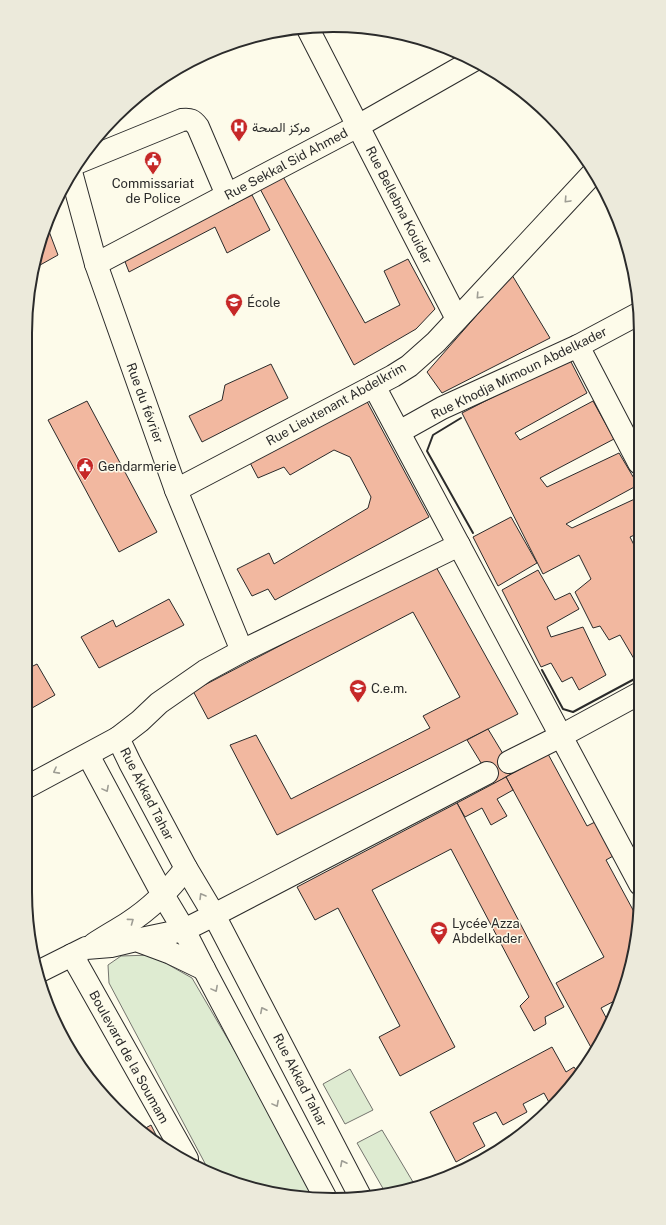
<svg xmlns="http://www.w3.org/2000/svg" width="666" height="1225" viewBox="0 0 666 1225" font-family="'Public Sans',Vazirmatn,sans-serif">
	<rect width="100%" height="100%" fill="#fdfbea"/>
	<!-- green -->
	<g fill="#deebd1" stroke="#74746e">
		<path d="M151,955L192,978L257,1089L315,1196L254,1190L208,1169L109,983L108,965L121,956Z"/>
		<path d="M350,1069L373,1110L345,1124L323,1084Z"/>
		<path d="M382,1130L413,1182L403,1188L385,1192L357,1143Z"/>
	</g>
	<!-- building -->
	<g fill="#f2b8a0" stroke="#2b2b2b">
		<path d="M281,173L365,323L400,305L384,271L408,259L435,309L416,329L354,365L258,185Z"/>
		<path d="M252,195L270,230L227,253L215,227L129,272L124,259Z"/>
		<path d="M47,226L58,255L33,269L36,253Z"/>
		<path d="M512,275L550,338L442,393L427,372Z"/>
		<path d="M569,358L587,393L515,433L520,440L593,401L614,439L540,478L547,487L619,453L638,485L566,524L572,528L639,497V533L630,537L639,555L640,669L620,635L609,640L600,626L593,628L575,592L591,579L579,555L543,574L462,413Z"/>
		<path d="M271,364L288,398L202,442L189,416L222,400L225,385Z"/>
		<path d="M364,396L429,517L275,600L268,589L252,596L237,569L269,553L274,564L368,508L371,497L350,457L334,450L290,475L284,467L258,478L247,457Z"/>
		<path d="M87,401L157,532L119,552L48,420Z"/>
		<path d="M511,517L537,563L498,586L473,537Z"/>
		<path d="M435,565L518,714L277,835L230,745L256,735L291,799L430,728L423,716L460,697L413,612L208,719L193,691Z"/>
		<path d="M538,570L555,600L570,593L579,609L547,627L551,637L583,627L606,675L579,690L572,677L562,682L551,663L541,667L502,590Z"/>
		<path d="M169,599L184,625L99,668L81,637L113,620L116,627Z"/>
		<path d="M37,664L55,695L25,712V670Z"/>
		<path d="M488,729L514,772L494,784L467,740Z"/>
		<path d="M548,754L587,826L597,821L615,855L606,860L639,921L630,972L620,998L601,1008L609,1023L600,1046L594,1053L556,983L604,957L506,777Z"/>
		<path d="M506,777L513,790L497,799L507,816L491,825L482,808L465,817L457,803Z"/>
		<path d="M457,803L564,1007L545,1017L546,1024L534,1031L520,1006L529,997L451,849L372,890L455,1047L400,1076L379,1037L400,1026L338,908L315,920L297,887Z"/>
		<path d="M552,1047L566,1072L574,1067L578,1073L551,1106L544,1093L523,1104L527,1112L503,1125L496,1112L473,1123L485,1146L456,1162L430,1112Z"/>
		<path d="M151,1125L163,1149L142,1130Z"/>
	</g>
	<g fill="none" stroke-linecap="round" stroke-linejoin="round">
		<defs>
			<g id="minor">
				<path d="M307,27L457,319"/>
				<path d="M79,162L182,120C190,119 193,120 198,127L227,195"/>
				<path d="M71,172L96,264L176,490L242,651"/>
				<path d="M96,264L358,126L474,60"/>
				<path d="M578,346L639,463"/>
				<path d="M374,386L640,884"/>
				<path d="M399,432L442,408L578,346L638,314"/>
				<path d="M176,490L393,376L409,366L436,342L594,172"/>
				<path d="M118,738L140,721L159,703L205,671L242,651L459,545"/>
				<path d="M509,762L561,736L640,693"/>
				<path d="M214,915L487,773"/>
				<path d="M72,955L187,1159"/>
			</g>
			<g id="major">
				<path d="M88,755L163,895L184,930L204,969L325,1197"/>
				<path d="M25,788L118,738L130,763L186,868L214,915L361,1198"/>
				<path d="M136,940L184,930L214,915"/>
				<path d="M94,944C105,937 117,930 128,923C150,909 170,889 186,868"/>
				<path d="M38,972L86,948L111,946L136,940L171,953L204,969"/>
			</g>
		</defs>
		<!-- minor casing -->
		<use href="#minor" stroke="#2b2b2b" stroke-width="24"/>
		<!-- major casing -->
		<use href="#major" stroke="#2b2b2b" stroke-width="24"/>
		<!-- minor -->
		<use href="#minor" stroke="#fdfbea" stroke-width="22"/>
		<!-- major -->
		<use href="#major" stroke="#fdfbea" stroke-width="22"/>
		<!-- wall -->
		<g stroke="#2b2b2b" stroke-width="2">
			<path d="M461,418L433,435L427,451L473,533"/>
			<path d="M542,670L563,709L573,712L640,676"/>
		</g>
	</g>
	<!-- one-way arrows -->
	<defs><path id="oneway-chevron" d="M-2-3.5L2.5 0L-2 3.5" fill="none" stroke-width="1.6" stroke-linecap="round" stroke-linejoin="round"/></defs>
	<g stroke="#9e9d94">
		<use href="#oneway-chevron" transform="translate(567 200) rotate(133)"/>
		<use href="#oneway-chevron" transform="translate(479 296) rotate(133)"/>
		<use href="#oneway-chevron" transform="translate(56 771) rotate(152)"/>
		<use href="#oneway-chevron" transform="translate(106 789) rotate(62)"/>
		<use href="#oneway-chevron" transform="translate(202 896) rotate(-121)"/>
		<use href="#oneway-chevron" transform="translate(131 921) rotate(-36)"/>
		<use href="#oneway-chevron" transform="translate(215 989) rotate(62)"/>
		<use href="#oneway-chevron" transform="translate(263 1010) rotate(-117)"/>
		<use href="#oneway-chevron" transform="translate(276 1104) rotate(62)"/>
		<use href="#oneway-chevron" transform="translate(343 1163) rotate(-117)"/>
	</g>
	<!-- icons -->
	<defs>
		<symbol id="hospital-pin" viewBox="-11 -11 22 30"><path d="M0 17L-7.5 6A9.5 9.5 0 1 1 7.5 6Z" fill="#c62828" stroke="#fdfbea"/><path d="M-5-5h3v3.5h4V-5h3V5h-3V1.5h-4V5h-3Z" fill="#fff"/></symbol>
		<symbol id="civic-pin" viewBox="-11 -11 22 30"><path d="M0 17L-7.5 6A9.5 9.5 0 1 1 7.5 6Z" fill="#c62828" stroke="#fdfbea"/><path d="M-.6-6.5H3V-4.5H.6V-3L4-1V1h2V6H-6V1h2V-1L-.6-3ZM-1.2 2.5V6h2.4V2.5Z" fill="#fff"/></symbol>
		<symbol id="school-pin" viewBox="-11 -11 22 30"><path d="M0 17L-7.5 6A9.5 9.5 0 1 1 7.5 6Z" fill="#c62828" stroke="#fdfbea"/><path d="M0-5L7-2L0 1L-7-2ZM-4 1L0 2.5L4 1V4Q0 6-4 4Z" fill="#fff"/></symbol>
		<symbol id="university-pin" viewBox="-11 -11 22 30"><path d="M0 17L-7.5 6A9.5 9.5 0 1 1 7.5 6Z" fill="#c62828" stroke="#fdfbea"/><path d="M0-5L7-2L0 1L-7-2ZM-4 1L0 2.5L4 1V4Q0 6-4 4Z" fill="#fff"/></symbol>
	</defs>
	<g fill-rule="evenodd">
		<use href="#hospital-pin" x="229" y="117" width="20" height="27"/>
		<use href="#civic-pin" x="143" y="150" width="20" height="27"/>
		<use href="#school-pin" x="224" y="292" width="20" height="27"/>
		<use href="#civic-pin" x="75" y="456" width="20" height="27"/>
		<use href="#university-pin" x="348" y="678" width="20" height="27"/>
		<use href="#university-pin" x="429" y="920" width="20" height="27"/>
	</g>
	<g text-anchor="middle" dominant-baseline="central" stroke-width="3" stroke-linejoin="round" paint-order="stroke">
		<!-- poi labels -->
		<g font-size="13" fill="#2b2b2b" stroke="#fdfbea" text-anchor="start">
			<text x="252" y="127">مركز الصحة</text>
			<text x="153" y="183" text-anchor="middle">Commissariat<tspan x="153" dy="15">de Police</tspan></text>
			<text x="247" y="302">École</text>
			<text x="98" y="466">Gendarmerie</text>
			<text x="371" y="688">C.e.m.</text>
			<text x="452" y="923">Lycée Azza<tspan x="452" dy="15">Abdelkader</tspan></text>
		</g>
		<!-- street labels -->
		<g font-size="13" fill="#2b2b2b" stroke="#fdfbea">
			<text transform="translate(286 164) rotate(-28)">Rue Sekkal Sid Ahmed</text>
			<text transform="translate(399 205) rotate(63)">Rue Bellebna Kouider</text>
			<text transform="translate(519 373) rotate(-26)">Rue Khodja Mimoun Abdelkader</text>
			<text transform="translate(145 403) rotate(70)">Rue du février</text>
			<text transform="translate(336 404) rotate(-29)">Rue Lieutenant Abdelkrim</text>
			<text transform="translate(147 794) rotate(63)">Rue Akkad Tahar</text>
			<text transform="translate(129 1057) rotate(61)">Boulevard de la Soumam</text>
			<text transform="translate(300 1080) rotate(63)">Rue Akkad Tahar</text>
		</g>
	</g>
	<!-- crop -->
	<path d="M0 0H666V1225H0ZM333 32H333A301 301 0 0 1 634 333V892A301 301 0 0 1 333 1193H333A301 301 0 0 1 32 892V333A301 301 0 0 1 333 32Z" fill="#eceadb" fill-rule="evenodd"/>
	<path fill="none" stroke="#2b2b2b" stroke-width="2" d="M333 32H333A301 301 0 0 1 634 333V892A301 301 0 0 1 333 1193H333A301 301 0 0 1 32 892V333A301 301 0 0 1 333 32Z"/>
</svg>
